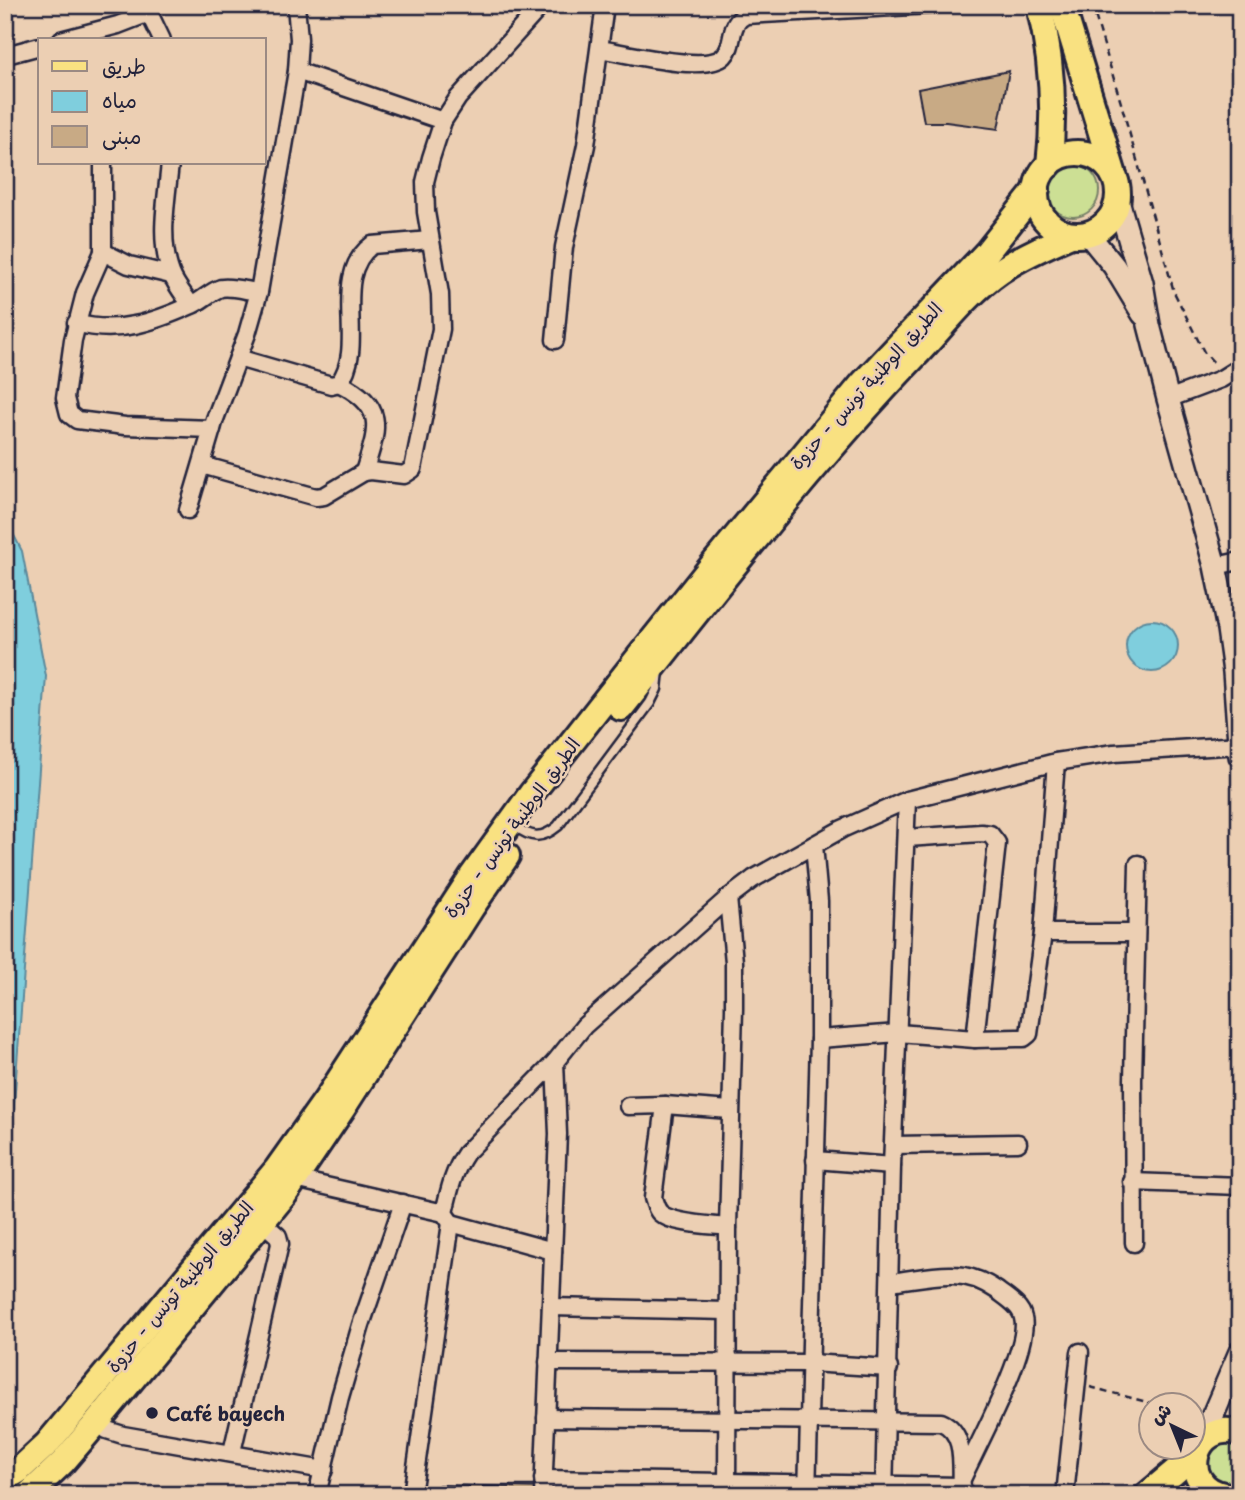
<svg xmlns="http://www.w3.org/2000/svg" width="1245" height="1500" viewBox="0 0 1245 1500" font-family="'Playpen Sans','Playpen Sans Arabic',sans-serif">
	<rect width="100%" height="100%" fill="#eccfb3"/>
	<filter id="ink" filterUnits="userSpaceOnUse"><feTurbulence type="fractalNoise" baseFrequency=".0143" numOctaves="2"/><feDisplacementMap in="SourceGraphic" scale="14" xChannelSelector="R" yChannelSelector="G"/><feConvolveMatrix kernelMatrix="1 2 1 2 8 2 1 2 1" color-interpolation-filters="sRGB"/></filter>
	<g filter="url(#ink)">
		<!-- green -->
		<g fill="#ccdf94" stroke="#778068" stroke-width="2">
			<circle cx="1073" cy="191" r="26"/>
			<path d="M1240,1439V1476C1231,1483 1223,1484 1213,1482L1198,1451Z"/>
		</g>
		<!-- water -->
		<g fill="#7fcedd" stroke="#5a899c" stroke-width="2">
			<path d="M5,518L22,551L46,676L13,1117L5,1152Z"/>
			<circle cx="1152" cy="646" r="26"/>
		</g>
		<!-- building -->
		<g fill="#c8aa85" stroke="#22223b" stroke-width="2">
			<path d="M1009,71L998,129L946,122H924L918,89Z"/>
			<path d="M439,1485L811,1495H438Z"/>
		</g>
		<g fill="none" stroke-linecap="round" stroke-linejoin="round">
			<defs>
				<path id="lane" d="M513,825C531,838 541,840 558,826L650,703L657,689L659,671"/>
				<g id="street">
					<path d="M149,5V13L162,40"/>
					<path d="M61,40L118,25L149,13"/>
					<path d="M600,49C624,53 707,74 724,56C736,44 727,24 746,15L931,5"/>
					<path d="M10,54L40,46"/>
					<path d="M297,71L443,121"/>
					<path d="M103,163V252L129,265L171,275"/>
					<path d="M170,163C167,198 158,239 171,273C175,284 184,295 191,305"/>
					<path d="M103,252L85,293L73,340L65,398L69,414L77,420L125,426L212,429"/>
					<path d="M76,323C117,335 154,322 192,305C202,301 211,291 221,288C232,286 248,291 259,292"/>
					<path d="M555,340L564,247L586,145L605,5"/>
					<path d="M238,358L331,385L339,383C368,345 329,277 372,245L430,240"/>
					<path d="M339,383C387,407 378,428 364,472"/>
					<path d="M1168,399L1221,379L1240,367"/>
					<path d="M202,465L316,497L324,496L364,472L371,471L404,475L413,469L441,329L440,294L426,212L425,182L431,158L443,121L458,98L542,5"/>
					<path d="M188,510L215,419L247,334L259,292L297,71L299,39L296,5"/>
					<path d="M1215,566L1240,561"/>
					<path d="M907,838L981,833L990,834L997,843L975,1039"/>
					<path d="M1043,933H1136"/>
					<path d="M819,1039L898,1033L975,1039L1017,1038H1024L1029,1034L1043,933L1056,762"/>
					<path d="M665,1105L653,1198C655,1203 656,1209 660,1213C672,1224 711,1225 728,1227"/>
					<path d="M628,1106L665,1105L730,1110"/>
					<path d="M894,1145L1018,1143"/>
					<path d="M815,1160L892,1166"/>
					<path d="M288,1175L295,1179L444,1213"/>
					<path d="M1132,1182L1240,1186"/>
					<path d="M451,1223L553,1251"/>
					<path d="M1134,1243L1133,1080L1138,864"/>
					<path d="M890,1282C910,1280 933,1274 953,1275C970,1275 985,1282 998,1291C1007,1298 1021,1306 1023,1318C1031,1347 977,1446 963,1477"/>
					<path d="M551,1307L727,1311"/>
					<path d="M548,1362L810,1363L889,1368"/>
					<path d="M546,1418L941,1422C968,1433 960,1470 962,1495"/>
					<path d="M98,1421L107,1430L123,1435L324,1470"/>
					<path d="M232,1452L280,1244L278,1236L262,1222"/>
					<path d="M543,1479L962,1486"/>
					<path d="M317,1495L340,1397L361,1325L403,1203"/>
					<path d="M412,1495L451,1223L444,1213C449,1191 453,1172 466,1153L555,1062L584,1026L728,898L753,879L842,829L907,800L1056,762L1114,753L1240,745"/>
					<path d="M543,1495L558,1134L555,1062"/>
					<path d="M727,1495L728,1227L734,1009V962L728,898"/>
					<path d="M807,1495L819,1039V901L814,845"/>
					<path d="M884,1495L892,1166L907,800"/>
					<path d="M1065,1495L1080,1352"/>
				</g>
				<g id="secondary">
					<path d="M1118,201L1142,283L1149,325L1168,399L1215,566L1228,629L1234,672L1240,756"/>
					<path d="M1088,234L1114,266L1143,314"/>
					<path d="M1201,1443L1240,1352"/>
				</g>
				<g id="primary">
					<path d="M1039,5C1052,59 1056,109 1049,165"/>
					<path d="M1062,5L1113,172"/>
					<circle cx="1077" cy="194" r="41"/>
					<path d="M621,708C716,589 809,467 914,357C942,328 967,294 1000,271C1022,256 1047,245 1071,235"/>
					<path d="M5,1479L18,1471L47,1444L277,1169L326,1100L472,876L531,794L646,648L714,563L863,383L987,252L1037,189"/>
					<path d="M28,1495L63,1462L98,1421L285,1194L343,1108L472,907L507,856"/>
					<path d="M1147,1495L1196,1454"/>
					<path d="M1224,1495C1176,1486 1193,1418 1240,1433"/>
				</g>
			</defs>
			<!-- lane casing -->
			<use href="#lane" stroke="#22223b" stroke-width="13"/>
			<!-- street casing -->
			<use href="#street" stroke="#22223b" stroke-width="21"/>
			<!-- secondary casing -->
			<use href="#secondary" stroke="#22223b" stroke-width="26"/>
			<!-- primary casing -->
			<use href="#primary" stroke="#22223b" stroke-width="30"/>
			<!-- path -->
			<g stroke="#22223b" stroke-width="2.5" stroke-dasharray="7 5" stroke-linecap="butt">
				<path d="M1092,5L1121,103L1174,292L1204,352L1216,365"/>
				<path d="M1090,1387L1162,1406"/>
			</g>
			<!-- lane -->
			<use href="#lane" stroke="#eccfb3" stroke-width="8"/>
			<!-- street -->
			<use href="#street" stroke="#eccfb3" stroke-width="16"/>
			<!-- secondary -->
			<use href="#secondary" stroke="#eccfb3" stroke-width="21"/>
			<!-- primary -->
			<use href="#primary" stroke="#f9e181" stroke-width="24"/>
		</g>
	</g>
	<!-- markers -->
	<circle fill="#22223b" stroke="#eccfb3" stroke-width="2.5" cx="152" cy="1413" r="7"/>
	<g text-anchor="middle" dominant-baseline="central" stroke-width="5" stroke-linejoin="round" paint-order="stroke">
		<!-- street labels -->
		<g font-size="19" fill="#22223b" stroke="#eccfb3">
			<text transform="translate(865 385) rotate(-48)">الطريق الوطنية تونس - حزوة</text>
			<text transform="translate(511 827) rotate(-54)">الطريق الوطنية تونس - حزوة</text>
			<text transform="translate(179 1286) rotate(-50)">الطريق الوطنية تونس - حزوة</text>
		</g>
		<!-- poi labels -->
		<g font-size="19" font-weight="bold" fill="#22223b" stroke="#eccfb3" text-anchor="start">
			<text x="166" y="1413">Café bayech</text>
		</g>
	</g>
	<!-- margin -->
	<rect width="1245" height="1500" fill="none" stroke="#eccfb3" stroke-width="28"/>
	<rect x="14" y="14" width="1217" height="1472" fill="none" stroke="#22223b" stroke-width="2.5" filter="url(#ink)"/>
	<!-- legend -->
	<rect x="38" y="38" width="228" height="126" fill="#eccfb3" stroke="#9b8a83" stroke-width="2"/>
	<rect x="52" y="61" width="35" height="10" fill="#f9e181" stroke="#9b8a83" stroke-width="2"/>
	<text x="102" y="74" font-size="21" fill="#22223b">طريق</text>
	<rect x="52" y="91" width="35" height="21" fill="#7fcedd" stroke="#9b8a83" stroke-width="2"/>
	<text x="102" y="108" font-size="21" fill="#22223b">مياه</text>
	<rect x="52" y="126" width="35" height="21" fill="#c8aa85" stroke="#9b8a83" stroke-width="2"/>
	<text x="102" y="144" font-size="21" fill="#22223b">مبنى</text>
	<!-- north arrow -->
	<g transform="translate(1172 1426) rotate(317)"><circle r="33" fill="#eccfb3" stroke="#9b8a83" stroke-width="2"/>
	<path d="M0-5L12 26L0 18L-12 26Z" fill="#22223b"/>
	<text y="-10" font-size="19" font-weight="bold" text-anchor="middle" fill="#22223b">ش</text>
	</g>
</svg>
